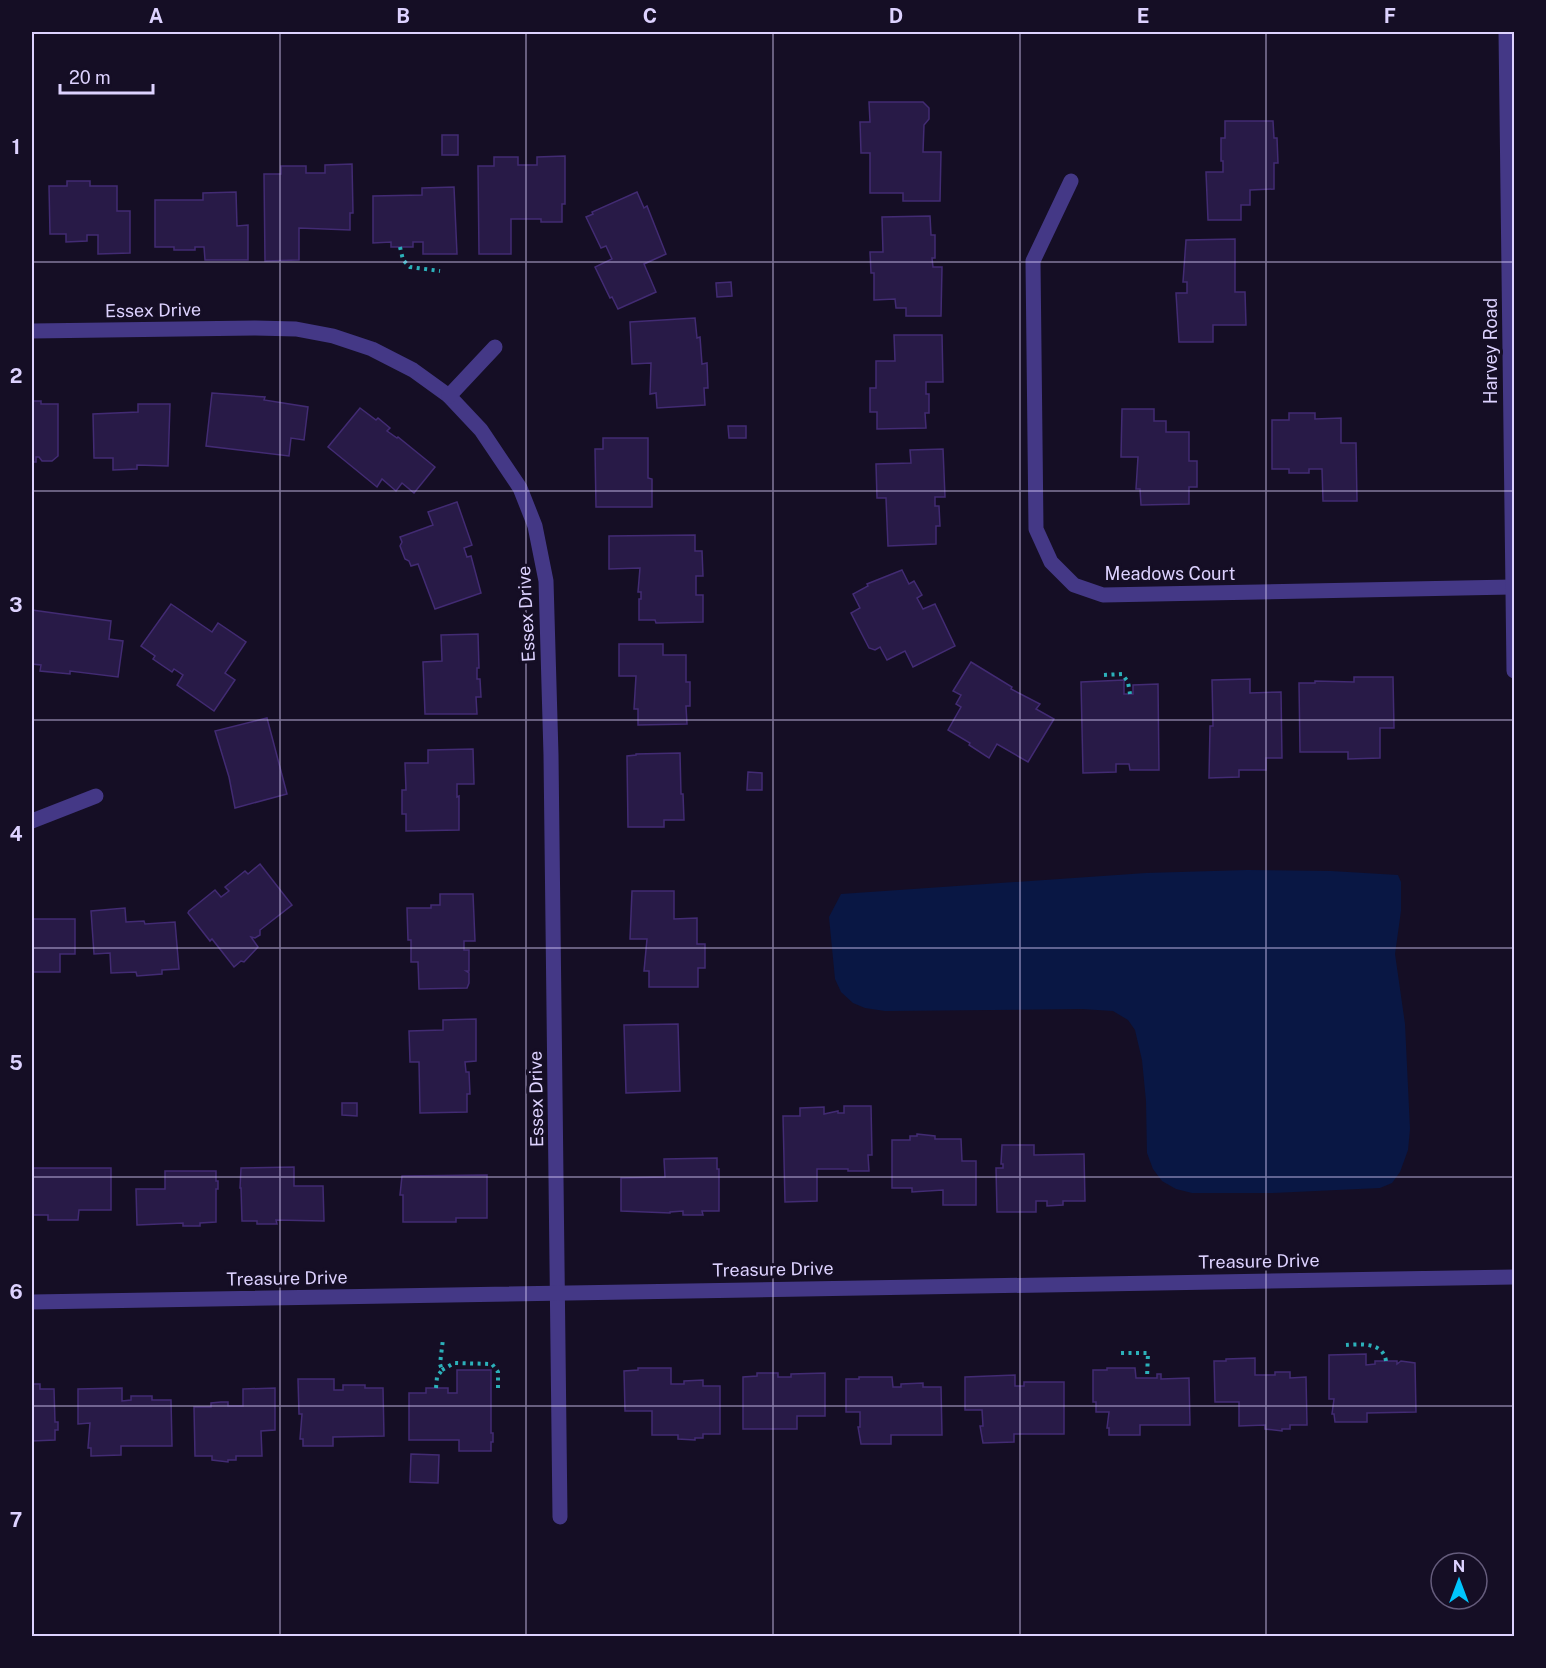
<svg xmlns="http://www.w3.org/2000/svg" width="1546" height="1668" viewBox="0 0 1546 1668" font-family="'Public Sans',sans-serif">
	<rect width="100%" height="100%" fill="#150e25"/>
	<!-- water -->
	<path fill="#091744" d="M1247,870L1331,871L1398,875L1401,882V911L1395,954L1405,1024L1410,1129L1408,1150L1400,1172L1392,1183L1380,1188L1273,1193H1192L1176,1189L1162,1181L1153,1169L1147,1153L1146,1101L1142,1060L1135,1030L1128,1020L1113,1011L1082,1009L885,1011L865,1008L853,1003L841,992L835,979L829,917L841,894L1146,873Z"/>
	<!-- building -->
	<g fill="#281a47" stroke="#422b73" stroke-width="1.5">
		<path d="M869,102H923L929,108V119L924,125L923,152H941L940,201H903V193H870V153H861L860,122H870Z"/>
		<path d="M1225,121H1273L1274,138H1277L1278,163H1274V189L1250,190V205H1241V220H1208L1206,172H1223V161H1221V138H1225Z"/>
		<rect x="442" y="135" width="16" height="20"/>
		<path d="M565,156V204H562V222H541V219H511V254H479L478,166H494V157H518V165H537V157Z"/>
		<path d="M352,164L353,213H350V230L299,228V260L265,261L264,174H281V166H306V173H325V165Z"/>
		<path d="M67,181H90V186H117V211H130V253L98,254V235H87V241L66,242V234H50L49,186H67Z"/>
		<path d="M454,187L457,254H423V242H413V247H391V242L373,243V196L422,195V188Z"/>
		<path d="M236,192L237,226L248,225V260H205L204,247H195V250H174V247H155V200H203V193Z"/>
		<path d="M637,192L644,208L647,206L666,254L644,264L656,292L618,309L612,297L610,298L595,267L612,259L606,246L601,248L586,217L593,214L592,212Z"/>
		<path d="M930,216L931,235H935V258H932L933,267H942L941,316H906V308H896L895,299L874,300V273H871L870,252H883L882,217Z"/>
		<path d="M1235,239V292H1245L1246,325H1213V342H1179L1176,293H1187V282H1183L1186,240Z"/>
		<path d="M731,282L732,296L717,297L716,283Z"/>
		<path d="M695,318L697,338L700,337L702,364L707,363L708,388H704L705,405L657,408L656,393L650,394L651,363L632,364L630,322Z"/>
		<path d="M894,335H942L943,382H926V394H929V413H925L926,428L877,429V412H870V388H876V361H895Z"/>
		<path d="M212,393L265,397L264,400L308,407L304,440L291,438L289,456L206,446Z"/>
		<path d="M32,401H41V404H58V456L52,461H42L39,457H36V462H32Z"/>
		<path d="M138,404H170L168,466L137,465V469L113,470V458H94L93,414L138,412Z"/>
		<path d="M360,408L376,420L378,418L390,428L387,431L397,438L398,437L435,467L414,493L402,483L396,491L382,479L377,487L328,447Z"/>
		<path d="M1122,409H1154V421H1166V432H1189V461H1197V487H1189V504L1141,505L1140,489H1136L1138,457H1121Z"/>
		<path d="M1289,413H1315V419L1341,418V443H1356L1357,501H1323L1322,469H1309V473H1289V469H1272V420H1289Z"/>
		<path d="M728,426H746V438H729Z"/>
		<path d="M603,438H648V478L652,479V507H596L595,449H603Z"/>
		<path d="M943,449L945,497H935V506H939L940,526H936V544L888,546L886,498H877L876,464L911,463L910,450Z"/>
		<path d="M457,502L472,545L464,548L467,557L471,556L481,593L435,609L418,564L411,566L409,561L405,559L400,546L402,542L400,537L433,525L428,512Z"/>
		<path d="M695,535V551H702L703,576H696V595H703V622L656,623L655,620H639V599H641V592H638L640,568L609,569V536Z"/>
		<path d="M902,570L909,584L914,581L922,595L917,598L923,609L935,604L955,646L913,667L905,651L887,660L880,647L875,650L869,648L851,613L860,608L853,594L868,586L867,584Z"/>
		<path d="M171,604L212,632L218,623L246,642L225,673L235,680L214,711L177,685L183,675L174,669L172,672L153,659L155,656L141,646Z"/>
		<path d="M32,610L111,621L109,639L123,641L118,677L70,671V674L40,671L41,665L32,664Z"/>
		<path d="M478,634L479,668H477V679H480L481,697H476L477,714H425L423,662L442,661L441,635Z"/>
		<path d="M619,644H663V655H686V682H690V706H686L687,724L638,725V709H634L636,676H619Z"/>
		<path d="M971,662L1012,687L1011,689L1040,704L1036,709L1054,719L1028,762L997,744L989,758L969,745L970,743L948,730L961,707L956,704L961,695L953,691Z"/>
		<path d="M1354,677H1393L1394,728H1380V758L1348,759V752H1300L1299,683H1315V681L1354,682Z"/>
		<path d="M1250,679V693L1281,692L1282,758H1266V770H1239V777L1209,778L1210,726H1213L1212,680Z"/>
		<path d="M1124,680V694H1133V685L1158,684L1159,770H1130L1129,764H1116V772L1083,773L1081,682Z"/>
		<path d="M267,718L287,794L235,808L229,777L215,731Z"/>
		<path d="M473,749L474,784H457V797L459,796V830L406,831V814H402V790H406L405,763H428V750Z"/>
		<path d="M680,753L681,794H683L684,820H664V827H628L627,756L636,755V754Z"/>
		<path d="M748,772L762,773V790H747Z"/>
		<path d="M260,864L292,905L260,930V935L255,938L251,937L258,947L244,962L241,961L234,967L212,939L210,941L188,913L189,911L215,890L221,897L229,891L225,887L245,871L248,874Z"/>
		<path d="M632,891H674V919L697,918V944H705V968H698V987H649V971H644L647,939H630Z"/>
		<path d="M440,894H473L475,941H464V950H469V971H466L469,973V983L467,988L419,989L418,962H411V940H408L407,908H431V905H440Z"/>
		<path d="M125,908L126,922L144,921L145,924L175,922L179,969L162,970V974L137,976L136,972L111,973L110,953L94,954L91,911Z"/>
		<path d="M32,919H75V954H60V972H32Z"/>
		<path d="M476,1019V1061L465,1062L466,1072H469L470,1094H467V1112L420,1113L419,1062H410L409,1031L443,1030V1020Z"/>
		<path d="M678,1024L680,1091L626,1093L624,1025Z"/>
		<path d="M342,1103H357V1116L342,1115Z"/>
		<path d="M844,1106H871L872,1155H868L869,1171H848V1169H817V1201L785,1202L783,1116H800V1108L824,1107V1114L838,1111V1113H844Z"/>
		<path d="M917,1134L935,1136V1139H961L962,1161H976V1205H943V1190L912,1192V1188H892V1140H910V1136H917Z"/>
		<path d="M1002,1145H1034V1155L1084,1154L1085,1201H1063V1205L1047,1206V1201H1036V1212H997L996,1168H1003V1164H1001Z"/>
		<path d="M717,1158V1169H719V1211H702L703,1215H683V1211L670,1212V1213L621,1211V1178L665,1177L664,1159Z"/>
		<path d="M294,1167V1186H323L324,1221L276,1220L277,1224H257V1221H242L241,1188H240L241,1168Z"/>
		<path d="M32,1168H111V1210H79L78,1220H48V1215H32Z"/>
		<path d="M165,1171H216V1181H218V1189H216V1222L200,1223V1226H183V1223L137,1225L136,1189H165Z"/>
		<path d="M487,1175V1218H456V1222H403V1195H400L402,1176Z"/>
		<path d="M1366,1354V1365L1375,1364V1361H1397V1364L1401,1361L1415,1363L1416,1412L1367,1413V1422H1335L1334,1414H1332L1334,1399H1329V1355Z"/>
		<path d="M1255,1358V1375H1275V1372H1290V1378L1306,1377L1307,1425H1290V1429H1282V1431L1265,1429V1425L1239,1426V1402H1215L1214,1361H1226V1359Z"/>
		<path d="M638,1368H671V1384H684V1381L703,1380V1386H720V1434H703V1438H695V1440L678,1439V1435H652V1411H625L624,1371L638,1370Z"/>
		<path d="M1107,1368H1135L1136,1378H1157V1374H1161V1379L1189,1378L1190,1425H1140V1435H1109V1428H1107L1109,1412H1096V1402H1093V1370H1107Z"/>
		<path d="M457,1370H491V1433H493V1442H491V1451H459V1440H409V1393H426V1388H448V1393H457Z"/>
		<path d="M757,1373H778V1377H791V1374L825,1373V1416H797V1429H743V1377L757,1376Z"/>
		<path d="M1015,1375V1386H1024V1382H1064V1434H1014V1442L983,1443L980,1426H983L982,1410H965V1377Z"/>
		<path d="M859,1377H892L893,1387H901V1384L923,1383V1387H941L942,1435H891V1444H861L858,1427H860V1412H846V1379H859Z"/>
		<path d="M298,1379H334V1390H343V1385H365V1388H383L384,1436L333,1437V1446H303V1439H300L302,1414H299Z"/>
		<path d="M32,1384H40V1389H54L55,1422H58V1430H55V1440L32,1441Z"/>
		<path d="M122,1388V1401L131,1400V1396H152V1400H171L172,1446H121V1455L91,1456V1448H88L90,1423L78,1424V1389Z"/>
		<path d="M275,1388V1430L261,1431L262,1456H236V1460H228V1462L212,1460V1456H195L194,1407H211V1403L221,1402H228V1406H243V1389Z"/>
		<path d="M411,1454L439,1455L438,1483L410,1482Z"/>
	</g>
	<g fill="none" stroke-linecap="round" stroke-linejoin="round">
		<!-- path -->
		<g stroke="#2cb1ba" stroke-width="4" stroke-dasharray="3 4.5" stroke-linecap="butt">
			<path d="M400,247L403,260L410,267L440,271"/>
			<path d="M1104,675L1122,674L1128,682L1130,694"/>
			<path d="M1346,1345C1361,1344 1383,1342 1386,1361"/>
			<path d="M1121,1353H1148L1147,1378"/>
			<path d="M442,1370L454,1363L492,1364L498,1372V1391"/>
			<path d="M436,1388L437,1377L442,1370L440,1364L443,1339"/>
		</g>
		<!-- minor -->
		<g stroke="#443886" stroke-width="15">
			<path d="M1071,181L1033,261L1036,529L1051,562L1074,585L1103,595L1512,587"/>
			<path d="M32,331L255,328L296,329L333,336L372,349L413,370L449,396L481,430L520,488L535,526L546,581L551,755L560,1517"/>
			<path d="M449,396L495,347"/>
			<path d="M32,821L96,796"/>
			<path d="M32,1302L1514,1277"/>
		</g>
		<!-- tertiary -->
		<path stroke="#443886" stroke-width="15" d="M1506,32L1514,671"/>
	</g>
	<!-- grid -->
	<path fill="none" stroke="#ddd2ff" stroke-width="1.5" stroke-opacity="0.55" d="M280,32V1636M526,32V1636M773,32V1636M1020,32V1636M1266,32V1636M32,262H1514M32,491H1514M32,720H1514M32,948H1514M32,1177H1514M32,1406H1514"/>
	<g text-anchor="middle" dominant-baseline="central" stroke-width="6" stroke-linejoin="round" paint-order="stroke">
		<!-- street labels -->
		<g font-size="18" fill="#ddd2ff" stroke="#150e25">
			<text transform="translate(153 310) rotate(-1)">Essex Drive</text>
			<text transform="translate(1490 351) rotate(-90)">Harvey Road</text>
			<text x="1170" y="573">Meadows Court</text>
			<text transform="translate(526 614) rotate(-93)">Essex Drive</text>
			<text transform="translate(536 1099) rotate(-91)">Essex Drive</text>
			<text transform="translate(1259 1261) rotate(-1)">Treasure Drive</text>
			<text transform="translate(773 1269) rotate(-1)">Treasure Drive</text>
			<text transform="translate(287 1278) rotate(-1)">Treasure Drive</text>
		</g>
	</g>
	<!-- border -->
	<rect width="1546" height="1668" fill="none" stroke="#150e25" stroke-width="66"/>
	<!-- north arrow -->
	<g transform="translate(1459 1581)"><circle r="28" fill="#150e25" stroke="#655c7c" stroke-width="1.5"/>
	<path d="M0-4.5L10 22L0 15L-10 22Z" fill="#00c5fd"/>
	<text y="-9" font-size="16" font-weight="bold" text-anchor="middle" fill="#ddd2ff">N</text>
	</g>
	<!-- scale -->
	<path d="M60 84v9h93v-9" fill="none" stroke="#ddd2ff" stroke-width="3"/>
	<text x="69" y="84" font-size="18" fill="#ddd2ff" stroke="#150e25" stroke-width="4.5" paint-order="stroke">20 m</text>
	<rect x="33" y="33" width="1480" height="1602" fill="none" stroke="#ddd2ff" stroke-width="2"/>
	<g font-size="20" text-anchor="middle" font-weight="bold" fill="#ddd2ff">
		<text x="156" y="23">A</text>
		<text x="403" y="23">B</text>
		<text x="650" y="23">C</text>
		<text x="896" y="23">D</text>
		<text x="1143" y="23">E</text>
		<text x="1390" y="23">F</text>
		<text x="16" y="154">1</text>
		<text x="16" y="383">2</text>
		<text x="16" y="612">3</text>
		<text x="16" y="841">4</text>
		<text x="16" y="1070">5</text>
		<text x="16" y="1299">6</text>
		<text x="16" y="1527">7</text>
	</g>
</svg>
